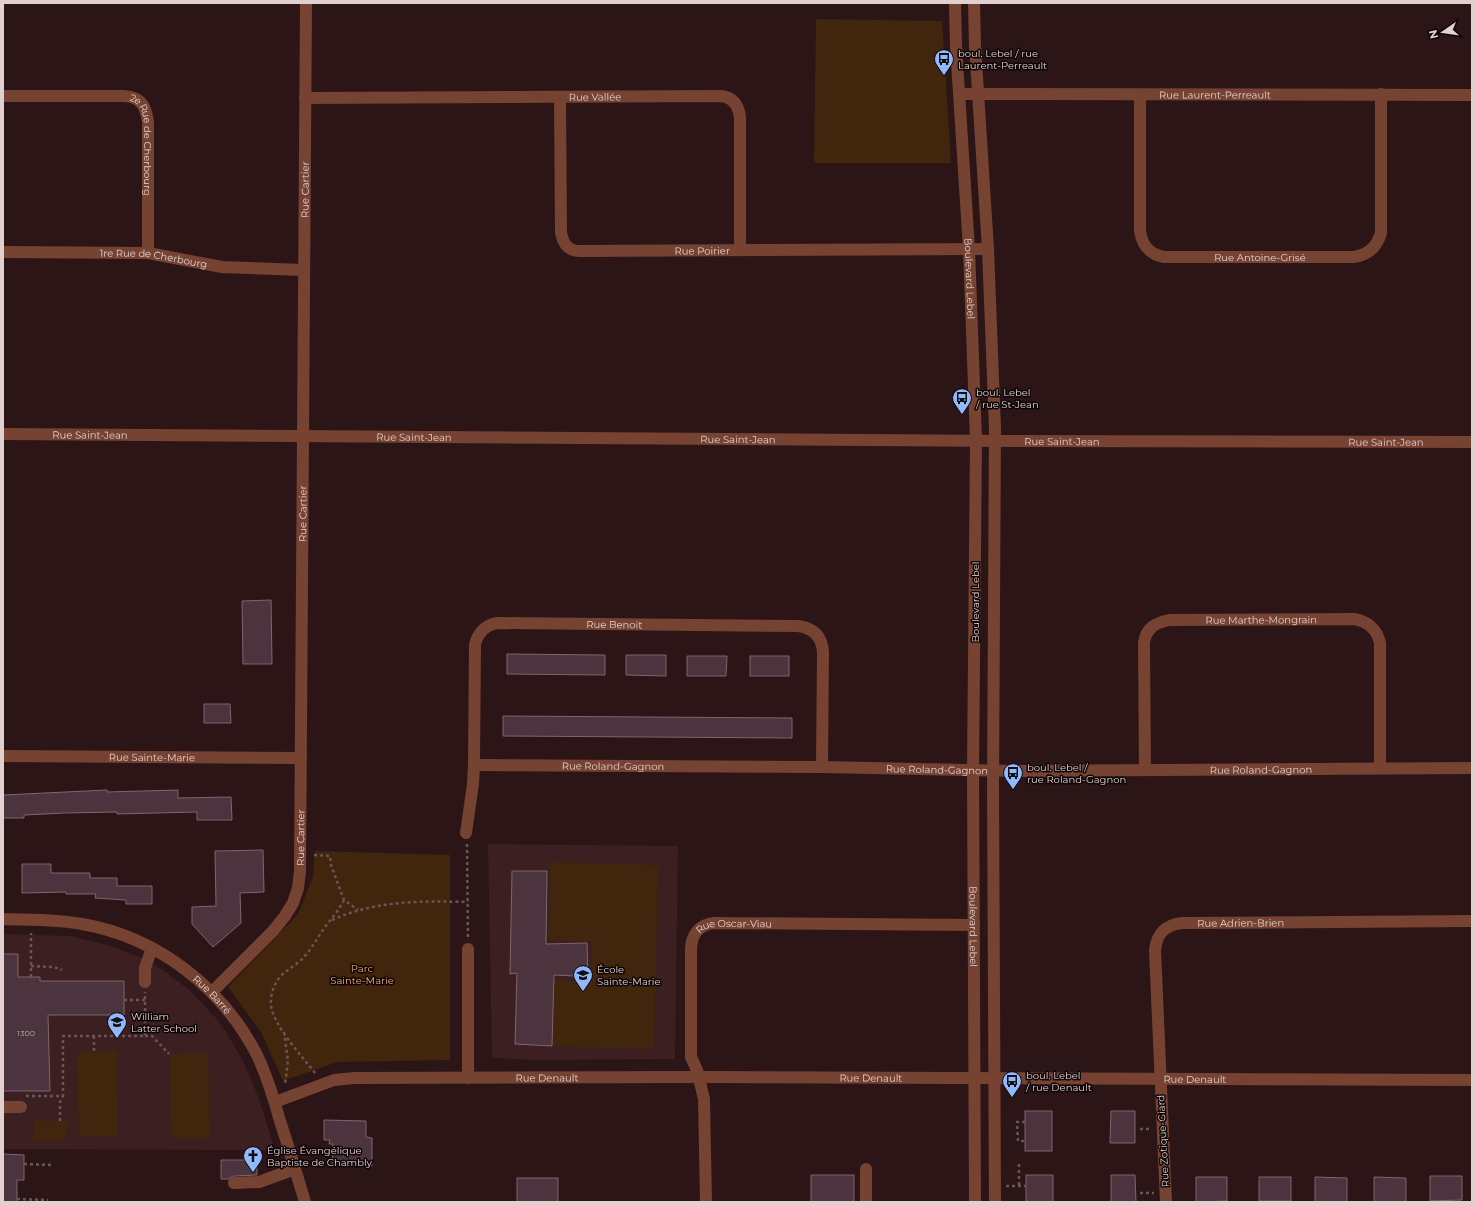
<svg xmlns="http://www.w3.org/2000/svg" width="1475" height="1205" viewBox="0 0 1475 1205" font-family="Montserrat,sans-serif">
	<rect width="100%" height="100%" fill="#2c1517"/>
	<!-- built -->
	<g fill="#3c1f21">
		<path d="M488,844L678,846L675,1059L538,1060L492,1058Z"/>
		<path d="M3,934L69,936L104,944L138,956L163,970L188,989L216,1018L226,1032L243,1061L258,1096L275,1150L3,1149Z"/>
	</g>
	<!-- green -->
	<g fill="#41260d">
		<path d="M816,19L942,21L951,163H814Z"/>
		<path d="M315,851L450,855V1060L337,1062L283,1081L261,1032L228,987L298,914L313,877Z"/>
		<path d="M550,862L658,865L654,1049L552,1046L554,980L591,981L592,942L548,940Z"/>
		<path d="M77,1052H117L118,1136L79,1137Z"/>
		<path d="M208,1053L210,1138H171L169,1054Z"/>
		<path d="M34,1121H67L66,1141H34Z"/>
	</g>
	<!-- building -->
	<g fill="#4b343d" stroke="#7f656f">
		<path d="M271,600L272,664H243L242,601Z"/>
		<path d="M507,654L605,655V675L507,674Z"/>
		<path d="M626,655H666V676L626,675Z"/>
		<path d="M687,656H727L726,676H687Z"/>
		<rect x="750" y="656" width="39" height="20"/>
		<path d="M204,704H230L231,723H204Z"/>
		<path d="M503,716L792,718V738L503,736Z"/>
		<path d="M107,790V792L178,790V798L231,797L232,820H197V812L117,814V812L65,813L24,815V818H3V795Z"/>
		<path d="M263,850L264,892L240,893L241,923L213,947L192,924V907L216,906L215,851Z"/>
		<path d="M22,864H51V873H90V878H117V886H152V904H126V900L95,898L96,894H66V892L22,893Z"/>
		<path d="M512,871H547L546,944L587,943L588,978L575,976L554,975L552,1046L515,1044L517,973L510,974Z"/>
		<path d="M3,954H18V977H40V981H124V1015H48L50,1091H3Z"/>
		<rect x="1025" y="1111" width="27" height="40"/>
		<path d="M1111,1111H1135V1143H1110Z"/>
		<path d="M324,1120L366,1121V1137L372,1138V1166L332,1165L333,1144H329L330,1140H324Z"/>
		<path d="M3,1154L24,1155V1180H17V1202H3Z"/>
		<path d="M221,1160H257V1175L234,1176L228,1179H221Z"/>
		<rect x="811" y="1175" width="43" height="27"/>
		<rect x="1026" y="1175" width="27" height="27"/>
		<path d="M1111,1175H1135L1136,1202H1111Z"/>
		<path d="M1430,1176H1462V1200L1430,1201Z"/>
		<path d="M1196,1177H1227V1201L1196,1202Z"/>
		<rect x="1259" y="1177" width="32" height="24"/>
		<path d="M1315,1177L1347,1178V1202H1315Z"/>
		<path d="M1374,1177L1406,1178V1202H1374Z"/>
		<rect x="517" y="1178" width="41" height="24"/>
	</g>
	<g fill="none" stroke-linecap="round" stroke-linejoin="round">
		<!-- path -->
		<g stroke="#695556" stroke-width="2.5" stroke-dasharray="3 3" stroke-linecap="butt">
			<path d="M467,844L468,939"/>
			<path d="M314,855L330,856L331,865L344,900L358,910"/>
			<path d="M332,920C377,900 420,901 468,902"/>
			<path d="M31,966L54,967L62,970"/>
			<path d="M31,977V933"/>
			<path d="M124,1000H145"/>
			<path d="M284,1032L288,1061L285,1084"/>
			<path d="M94,1036V1052"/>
			<path d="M145,1036H152L169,1054"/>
			<path d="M315,1073C302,1056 278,1031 272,1010C269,1001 272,989 277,981C283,971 296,966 304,957C312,948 318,937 325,927C332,918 339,910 344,900"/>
			<path d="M26,1096H63V1036H145V992"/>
			<path d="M60,1121V1102L63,1096"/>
			<path d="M1025,1122H1017L1018,1141H1025"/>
			<path d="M1140,1129H1152"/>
			<path d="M24,1164L52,1165"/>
			<path d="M1019,1164V1186"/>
			<path d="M1006,1186H1026"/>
			<path d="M1140,1193H1154"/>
			<path d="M17,1199L48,1200"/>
		</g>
		<!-- minor -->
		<g stroke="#764231" stroke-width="12">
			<path id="s1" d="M955,3L956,46L969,249L976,440L973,770L975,1202"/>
			<path d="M974,3L975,45L988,249L995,429L993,787L995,1202"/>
			<path id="s2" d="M959,94L1472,95"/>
			<path id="s3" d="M1140,95V231C1142,245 1149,254 1164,257H1354C1368,255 1377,247 1381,233V94"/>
			<path id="s4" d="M3,96H124C141,97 146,106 148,122V253"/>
			<path id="s5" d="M305,98L722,96C734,98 739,106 740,118V250"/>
			<path id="s6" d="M560,98L561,232C563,244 568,251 580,251L988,249"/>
			<path id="s7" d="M3,252L148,253L222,267L304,270"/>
			<path id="s8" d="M3,434L1008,441L1472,442"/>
			<path id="s9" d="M3,756L301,758"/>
			<path id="s10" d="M474,765L822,767L1015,771L1472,768"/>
			<path id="s11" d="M1145,770L1144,643C1146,628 1155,623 1169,620L1354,619C1367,621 1377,629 1380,643V768"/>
			<path id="s12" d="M466,833L473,784L474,765L475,645C477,634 485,625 497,623L798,626C814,628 822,637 823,652L822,767"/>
			<path id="s13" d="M3,919C29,920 56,919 82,924C157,937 222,987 257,1055C267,1076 274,1099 280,1121C289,1148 297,1175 305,1202"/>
			<path d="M145,982V968L152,948"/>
			<path id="s14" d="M212,992L273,931L285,916L293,903L298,888L300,871L306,3"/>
			<path d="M468,1078V949"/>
			<path id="s15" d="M275,1102L334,1080L354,1078L699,1077L1472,1080"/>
			<path d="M3,1107H21"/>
			<path d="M234,1183L259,1182L295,1169"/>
			<path id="s16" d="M706,1202L704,1099L697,1070L691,1057V950C691,935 699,924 715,923L974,925"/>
			<path d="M866,1202V1169"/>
			<path id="s17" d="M1166,1202L1155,950C1157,933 1165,925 1182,923L1472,921"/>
		</g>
	</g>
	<!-- icons -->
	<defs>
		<symbol id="bus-pin" viewBox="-11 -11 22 30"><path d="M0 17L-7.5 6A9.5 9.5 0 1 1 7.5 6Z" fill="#90b8fd" stroke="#0d0505"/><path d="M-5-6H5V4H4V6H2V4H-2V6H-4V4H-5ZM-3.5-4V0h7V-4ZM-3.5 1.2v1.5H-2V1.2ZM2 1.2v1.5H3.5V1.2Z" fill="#111"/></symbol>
		<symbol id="school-pin" viewBox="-11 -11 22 30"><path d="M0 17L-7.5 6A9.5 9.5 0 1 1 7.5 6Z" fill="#90b8fd" stroke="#0d0505"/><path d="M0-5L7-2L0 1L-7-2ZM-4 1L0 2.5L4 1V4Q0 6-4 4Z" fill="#111"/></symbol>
		<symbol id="church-pin" viewBox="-11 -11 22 30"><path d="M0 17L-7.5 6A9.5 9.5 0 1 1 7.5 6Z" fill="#90b8fd" stroke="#0d0505"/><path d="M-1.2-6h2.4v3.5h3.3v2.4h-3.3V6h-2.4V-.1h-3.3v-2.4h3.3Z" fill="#111"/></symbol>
	</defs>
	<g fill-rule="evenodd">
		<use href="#bus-pin" x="933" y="48" width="22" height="30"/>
		<use href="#bus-pin" x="951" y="387" width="22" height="30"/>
		<use href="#bus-pin" x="1002" y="762" width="22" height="30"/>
		<use href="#school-pin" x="572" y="964" width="22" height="30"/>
		<use href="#school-pin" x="106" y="1011" width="22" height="30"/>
		<use href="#bus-pin" x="1001" y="1070" width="22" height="30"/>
		<use href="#church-pin" x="242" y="1145" width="22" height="30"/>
	</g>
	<g text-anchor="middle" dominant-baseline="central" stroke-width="3" stroke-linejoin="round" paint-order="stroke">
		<!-- number labels -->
		<g font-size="8" fill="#bba9ab">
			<text x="26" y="1033">1300</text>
		</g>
		<!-- poi labels -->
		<g font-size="10" fill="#e0d0d0" stroke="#0d0505" text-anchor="start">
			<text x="958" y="53">boul. Lebel / rue<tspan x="958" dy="12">Laurent-Perreault</tspan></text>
			<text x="976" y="392">boul. Lebel<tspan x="976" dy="12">/ rue St-Jean</tspan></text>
			<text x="1027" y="767">boul. Lebel /<tspan x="1027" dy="12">rue Roland-Gagnon</tspan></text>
			<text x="597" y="969">École<tspan x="597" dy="12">Sainte-Marie</tspan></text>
			<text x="131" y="1016">William<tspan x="131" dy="12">Latter School</tspan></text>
			<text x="1026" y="1075">boul. Lebel<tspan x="1026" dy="12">/ rue Denault</tspan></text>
			<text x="267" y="1150">Église Évangélique<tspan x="267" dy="12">Baptiste de Chambly</tspan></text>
		</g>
		<!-- street labels -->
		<g font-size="10" fill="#e0d0d0" stroke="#0d0505">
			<text stroke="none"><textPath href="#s2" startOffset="256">Rue Laurent-Perreault</textPath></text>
			<text stroke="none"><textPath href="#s5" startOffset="290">Rue Vallée</textPath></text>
			<text stroke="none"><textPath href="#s4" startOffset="181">2e Rue de Cherbourg</textPath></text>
			<text stroke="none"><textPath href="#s14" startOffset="835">Rue Cartier</textPath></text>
			<text stroke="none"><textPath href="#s6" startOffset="286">Rue Poirier</textPath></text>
			<text stroke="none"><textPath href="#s3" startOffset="270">Rue Antoine-Grisé</textPath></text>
			<text stroke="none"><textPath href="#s7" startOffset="151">1re Rue de Cherbourg</textPath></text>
			<text stroke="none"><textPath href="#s1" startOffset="276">Boulevard Lebel</textPath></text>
			<text stroke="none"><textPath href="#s8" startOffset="87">Rue Saint-Jean</textPath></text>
			<text stroke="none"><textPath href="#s8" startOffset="411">Rue Saint-Jean</textPath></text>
			<text stroke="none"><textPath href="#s8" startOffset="735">Rue Saint-Jean</textPath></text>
			<text stroke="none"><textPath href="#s8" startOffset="1059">Rue Saint-Jean</textPath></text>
			<text stroke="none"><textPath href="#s8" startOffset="1383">Rue Saint-Jean</textPath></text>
			<text stroke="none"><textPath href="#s14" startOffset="511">Rue Cartier</textPath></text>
			<text transform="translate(975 602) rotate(-90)">Boulevard Lebel</text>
			<text stroke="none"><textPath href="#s11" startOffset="256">Rue Marthe-Mongrain</textPath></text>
			<text stroke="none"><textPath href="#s12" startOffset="339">Rue Benoit</textPath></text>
			<text stroke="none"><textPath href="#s9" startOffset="149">Rue Sainte-Marie</textPath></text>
			<text stroke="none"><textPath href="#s10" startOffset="139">Rue Roland-Gagnon</textPath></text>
			<text stroke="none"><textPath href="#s10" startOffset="463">Rue Roland-Gagnon</textPath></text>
			<text stroke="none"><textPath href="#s10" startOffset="787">Rue Roland-Gagnon</textPath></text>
			<text stroke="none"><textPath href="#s14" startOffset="187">Rue Cartier</textPath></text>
			<text stroke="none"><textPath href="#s17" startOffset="353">Rue Adrien-Brien</textPath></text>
			<text stroke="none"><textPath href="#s1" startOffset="924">Boulevard Lebel</textPath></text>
			<text stroke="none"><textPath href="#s16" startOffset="313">Rue Oscar-Viau</textPath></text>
			<text stroke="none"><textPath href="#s13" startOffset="230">Rue Barré</textPath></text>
			<text stroke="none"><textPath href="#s15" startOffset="276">Rue Denault</textPath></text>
			<text stroke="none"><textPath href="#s15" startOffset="600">Rue Denault</textPath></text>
			<text stroke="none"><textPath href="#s15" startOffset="924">Rue Denault</textPath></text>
			<text transform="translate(1163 1141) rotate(-93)">Rue Zotique-Giard</text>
		</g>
		<!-- park labels -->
		<g font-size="10" fill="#f5b173" stroke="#0d0505">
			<text x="362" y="968">Parc<tspan x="362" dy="12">Sainte-Marie</tspan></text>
		</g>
	</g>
	<!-- border -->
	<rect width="1475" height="1205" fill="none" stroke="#e0d0d0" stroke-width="8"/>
	<!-- north arrow -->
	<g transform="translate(1443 32) rotate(257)" stroke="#0d0505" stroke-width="3" paint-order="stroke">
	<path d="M0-3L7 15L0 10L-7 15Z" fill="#e0d0d0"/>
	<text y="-6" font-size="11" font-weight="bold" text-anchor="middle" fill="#e0d0d0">N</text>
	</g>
</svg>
